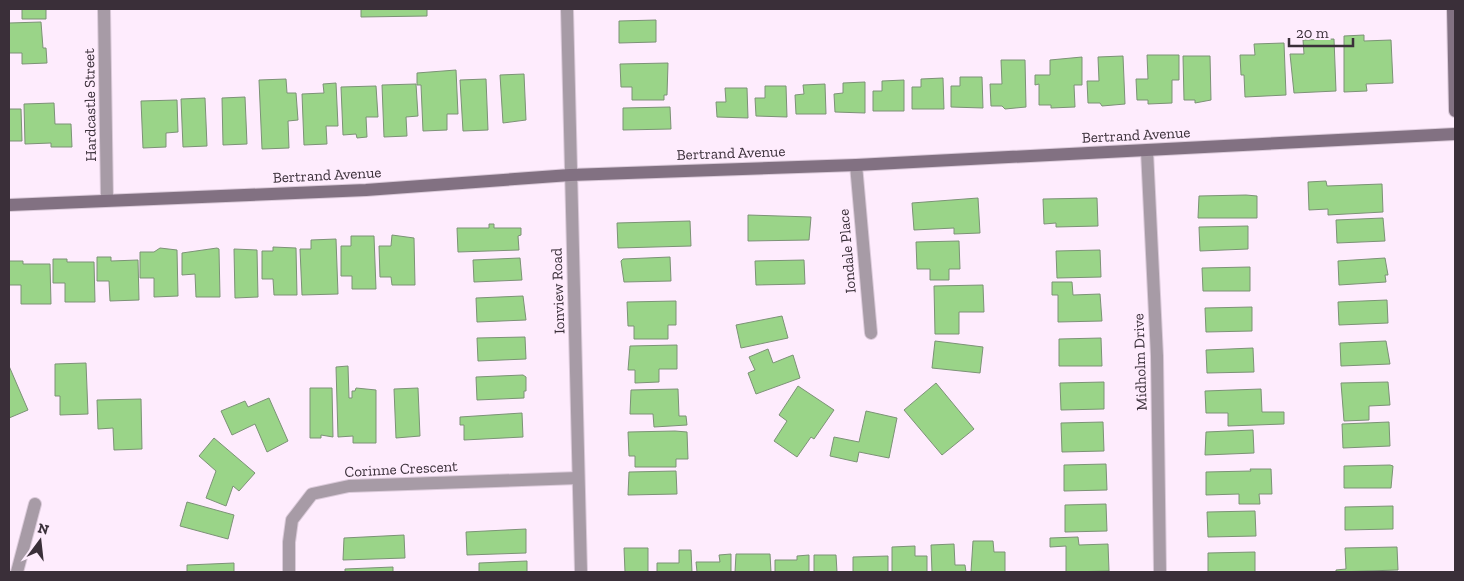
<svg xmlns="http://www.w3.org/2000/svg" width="1464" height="581" viewBox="0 0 1464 581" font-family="'Zilla Slab',serif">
	<rect width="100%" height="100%" fill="#feecfd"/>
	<!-- building -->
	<g fill="#9ad488" stroke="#7c9276">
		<path d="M9,9H46V19H22V9Z"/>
		<path d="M361,9H427V16L361,17Z"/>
		<path d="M656,20V42L619,43V21Z"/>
		<path d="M41,22L43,48H46L47,63L22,64V53H9V23Z"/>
		<path d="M1364,35V41L1391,40L1393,83L1366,84L1367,91L1344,92V36Z"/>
		<path d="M1334,39L1336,91L1294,93L1290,54H1304L1303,40Z"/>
		<path d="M1284,43L1286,95L1245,97L1244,75H1241L1240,55H1255L1254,44Z"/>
		<path d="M1147,55H1179V80H1172V103L1148,104V100H1137L1136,79H1148Z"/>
		<path d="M1123,56L1125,104L1102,106L1100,103H1088L1087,81H1099L1098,57Z"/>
		<path d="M1183,56H1210L1211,100L1195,103V100H1184Z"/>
		<path d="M1082,57V85H1074L1075,107L1051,108V105H1039V84L1035,85V75H1050V60Z"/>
		<path d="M1001,60H1025L1026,107L1005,109L1002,106H991L990,84H1002Z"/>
		<path d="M668,63L667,95H664V100H632V87H621L620,64Z"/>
		<path d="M456,70L458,114H447V130L423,131L421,85H417V73Z"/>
		<path d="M524,74L526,120L503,123L500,75Z"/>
		<path d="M960,77H982L983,108L951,107V86H960Z"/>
		<path d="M943,78L944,109H912V87H921V79Z"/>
		<path d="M286,79L287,93H296L298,120L288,121L289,148L262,149L259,80Z"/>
		<path d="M486,79L488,130L463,131L460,80Z"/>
		<path d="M904,80V111H873V91H882V81Z"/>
		<path d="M865,82V113L835,112L834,94L843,93V83Z"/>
		<path d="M336,83L338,126H326L327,144L304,145L302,94L324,93L323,84Z"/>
		<path d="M416,84L418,116L406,117L407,136L384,137L382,85Z"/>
		<path d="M825,84L826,114H796L795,95L804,94L803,85Z"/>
		<path d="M376,86L378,117H366L367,137L357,138L356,134L343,135L341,87Z"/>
		<path d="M765,86H786L787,117L756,116L755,98H765Z"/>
		<path d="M725,88H747L748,118L717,117L716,102H726Z"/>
		<path d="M245,97L247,144L223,145L222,98Z"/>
		<path d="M205,98L207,146L183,147L181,99Z"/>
		<path d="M177,100L178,132L166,133V147L143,148L141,101Z"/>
		<path d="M54,103L55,124H71L72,147H51V143L25,144L24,104Z"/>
		<path d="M670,107L671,129L623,130V108Z"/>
		<path d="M9,109H21L22,141H9Z"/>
		<path d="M1326,181L1327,186L1382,184L1383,212L1328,215V209L1309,210L1308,182Z"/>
		<path d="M1246,195L1257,196V218H1198L1199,196Z"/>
		<path d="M978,198L980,233L954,234V228L914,230L912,203Z"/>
		<path d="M1097,198L1098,226L1056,227V223L1044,224L1043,199Z"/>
		<path d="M748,215L811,217L809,240L748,241Z"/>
		<path d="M1383,218L1385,241L1337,243L1336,220Z"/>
		<path d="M690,221L691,246L618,248L617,223Z"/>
		<path d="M489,224H494V228H521V235L518,236L519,250L458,252L457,228H489Z"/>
		<path d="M1248,226V249L1200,251L1199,227Z"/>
		<path d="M392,235L414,238L415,285H392L391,277H380L379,246H391Z"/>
		<path d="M351,236H374L376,289H352V276H341V246H351Z"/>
		<path d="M336,239L338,294L302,295L300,249H311V240Z"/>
		<path d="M959,241L960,269H949V280H930V269H917L916,242Z"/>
		<path d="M273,247L296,248L297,295H274L273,279H262V251H273Z"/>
		<path d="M160,248L177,250L178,296L154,297V278H140V252H154Z"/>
		<path d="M217,248L219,249L220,297H196L195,274L182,275V253Z"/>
		<path d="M234,249L257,250L258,297L235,298Z"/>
		<path d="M1100,250L1101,277L1057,278L1056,251Z"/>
		<path d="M97,257H111V261L138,260L139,300L110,301L109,281H97Z"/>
		<path d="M670,257L671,281L624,282L621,261L623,259Z"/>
		<path d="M520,258L522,280L474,282L473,260Z"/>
		<path d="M1385,258L1388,275H1385L1386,282L1339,285L1338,261Z"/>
		<path d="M53,259H67V262H94L95,302H65V283H53Z"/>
		<path d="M804,260L805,284L756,285L755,261Z"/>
		<path d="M9,261H23V264H50L51,304H21V285H9Z"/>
		<path d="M1250,267V291H1203L1202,268Z"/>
		<path d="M1052,282H1072L1073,295L1100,294L1102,321L1058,322V295H1052Z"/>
		<path d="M983,285L984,312H959V334H935L934,286Z"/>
		<path d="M523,296L526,320L477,322L476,298Z"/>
		<path d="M1387,300L1388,323L1339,325L1338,302Z"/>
		<path d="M676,301V325H668V339H634V326H628L627,302Z"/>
		<path d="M1252,307V331L1206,332L1205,308Z"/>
		<path d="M782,316L788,338L741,348L736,325Z"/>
		<path d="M525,337L526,359L478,361L477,338Z"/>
		<path d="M1101,338L1102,366H1059V339Z"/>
		<path d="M935,341L983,347L980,373L932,368Z"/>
		<path d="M1386,341L1390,364L1341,366L1340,343Z"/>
		<path d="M677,345V369H659V382L635,383V370H628L630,346Z"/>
		<path d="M1253,348L1254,372L1207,373L1206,350Z"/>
		<path d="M768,349L773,363L793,355L800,378L756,394L748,373L755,370L749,357Z"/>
		<path d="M86,363L88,414L60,415V396H55V364Z"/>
		<path d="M9,366L28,410L9,418Z"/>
		<path d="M348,366L349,398H352V391H355L356,388L376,390V443H353V436L338,437L336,367Z"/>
		<path d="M523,375L526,377V391H524V398L477,400L476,377Z"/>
		<path d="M1104,382V409L1061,410L1060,383Z"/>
		<path d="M1388,382L1390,405L1369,406V420L1344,421L1341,383Z"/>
		<path d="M936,383L974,429L942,455L904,410Z"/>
		<path d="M798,386L834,410L814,439L811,437L797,457L774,441L787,421L779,415Z"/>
		<path d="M310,388H332L333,437L321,435V438H310Z"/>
		<path d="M418,388L420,436L396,438L394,389Z"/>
		<path d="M678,389L679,416H686L687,425L654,427L653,414H630L631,390Z"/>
		<path d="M1261,389L1262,412H1284V424L1228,426V413H1206L1205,391Z"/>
		<path d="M269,398L288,441L267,452L255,424L232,435L221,411L245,401L248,407Z"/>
		<path d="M141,399L142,449L114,450L113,428L98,429L97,400Z"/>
		<path d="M866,411L897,418L889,458L859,452L857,462L830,456L834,437L859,442Z"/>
		<path d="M522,413L523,437L464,440V425H460V417Z"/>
		<path d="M1103,422L1104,451L1062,452L1061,423Z"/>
		<path d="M1389,422L1390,446L1343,448L1342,424Z"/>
		<path d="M1253,430L1254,453L1205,455L1206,432Z"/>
		<path d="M675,431L687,432L688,459H676V467H635V456H629L628,432Z"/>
		<path d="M214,438L255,473L239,491L233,486L226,506L206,498L216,471L199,456Z"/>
		<path d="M1106,464L1107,490L1064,491V465Z"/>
		<path d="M1390,465L1393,466L1391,488H1344V466Z"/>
		<path d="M1250,469H1271L1272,494H1259L1260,504H1239V494L1206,495V472L1251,471Z"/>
		<path d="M676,471L677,494L628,495L629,472Z"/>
		<path d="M187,502L234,515L228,539L180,526Z"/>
		<path d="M1106,504L1107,531L1065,532V505Z"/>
		<path d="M1393,506V529L1345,530V507Z"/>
		<path d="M1255,511L1256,536L1208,537L1207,512Z"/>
		<path d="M526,529V553L467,555L466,532Z"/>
		<path d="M404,535L405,558L343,560L344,538Z"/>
		<path d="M1078,537L1079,545L1108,544L1109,571L1066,572V546L1050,547V538Z"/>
		<path d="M973,541H993L994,552H1005V572H971Z"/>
		<path d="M954,544L955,565H965L966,572H932L931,545Z"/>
		<path d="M915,546V556H927V572H892V547Z"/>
		<path d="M1397,547L1398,570L1336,572V570L1346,569L1345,548Z"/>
		<path d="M624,548H648V572H625Z"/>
		<path d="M679,550H691L692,572H657V563H679Z"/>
		<path d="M1255,552V572H1208V553Z"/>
		<path d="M731,554V572H697L696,562H720L719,555Z"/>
		<path d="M736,554H770L771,572H735Z"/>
		<path d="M809,555V572H775V560H797V556Z"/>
		<path d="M814,555H836L837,572H814Z"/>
		<path d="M888,556V572H853V557Z"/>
		<path d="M527,561V572H479V563Z"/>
		<path d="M234,563V572H187V565Z"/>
		<path d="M393,567V572H345V569Z"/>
	</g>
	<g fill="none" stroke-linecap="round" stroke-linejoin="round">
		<defs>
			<g id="street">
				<path d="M104,9L107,200"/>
				<path d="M567,9L581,572"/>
				<path d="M1147,151L1157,356L1160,572"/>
				<path d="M856,165L871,333"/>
				<path d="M17,572L35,504"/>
				<path d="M289,572V542L292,520L312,494L349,486L578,478"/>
			</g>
			<g id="secondary">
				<path d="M1453,9L1455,111"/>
				<path d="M9,205L366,190L570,175L856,165L1455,134"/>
			</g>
		</defs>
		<!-- street casing -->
		<use href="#street" stroke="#dbcada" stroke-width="14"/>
		<!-- secondary casing -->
		<use href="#secondary" stroke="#dbcada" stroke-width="14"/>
		<!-- street -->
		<use href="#street" stroke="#a79ba6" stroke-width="12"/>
		<!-- secondary -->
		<use href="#secondary" stroke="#827182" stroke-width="12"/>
	</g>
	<g text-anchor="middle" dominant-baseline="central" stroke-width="4" stroke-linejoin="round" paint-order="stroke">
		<!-- street labels -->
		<g font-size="15" fill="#3a2f39" stroke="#feecfd">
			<text transform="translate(90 105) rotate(-91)">Hardcastle Street</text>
			<text transform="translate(1136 135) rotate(-3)">Bertrand Avenue</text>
			<text transform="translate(731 153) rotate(-2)">Bertrand Avenue</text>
			<text transform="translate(327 175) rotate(-3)">Bertrand Avenue</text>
			<text transform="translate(847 251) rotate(-95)">Iondale Place</text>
			<text transform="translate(558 291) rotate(-92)">Ionview Road</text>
			<text transform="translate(1140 362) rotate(-92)">Midholm Drive</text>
			<text transform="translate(401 469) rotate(-3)">Corinne Crescent</text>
		</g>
	</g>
	<!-- border -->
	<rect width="1464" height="581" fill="none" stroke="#3a2f39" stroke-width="20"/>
	<!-- north arrow -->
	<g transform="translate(40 541) rotate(15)" stroke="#feecfd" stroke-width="4" paint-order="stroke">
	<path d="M0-4L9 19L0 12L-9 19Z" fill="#3a2f39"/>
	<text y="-8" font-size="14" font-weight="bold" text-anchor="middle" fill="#3a2f39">N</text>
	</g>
	<!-- scale -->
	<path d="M1289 38v8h64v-8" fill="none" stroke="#3a2f39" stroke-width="2.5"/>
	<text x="1296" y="38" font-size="15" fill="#3a2f39" stroke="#feecfd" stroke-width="4" paint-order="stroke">20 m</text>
</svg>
